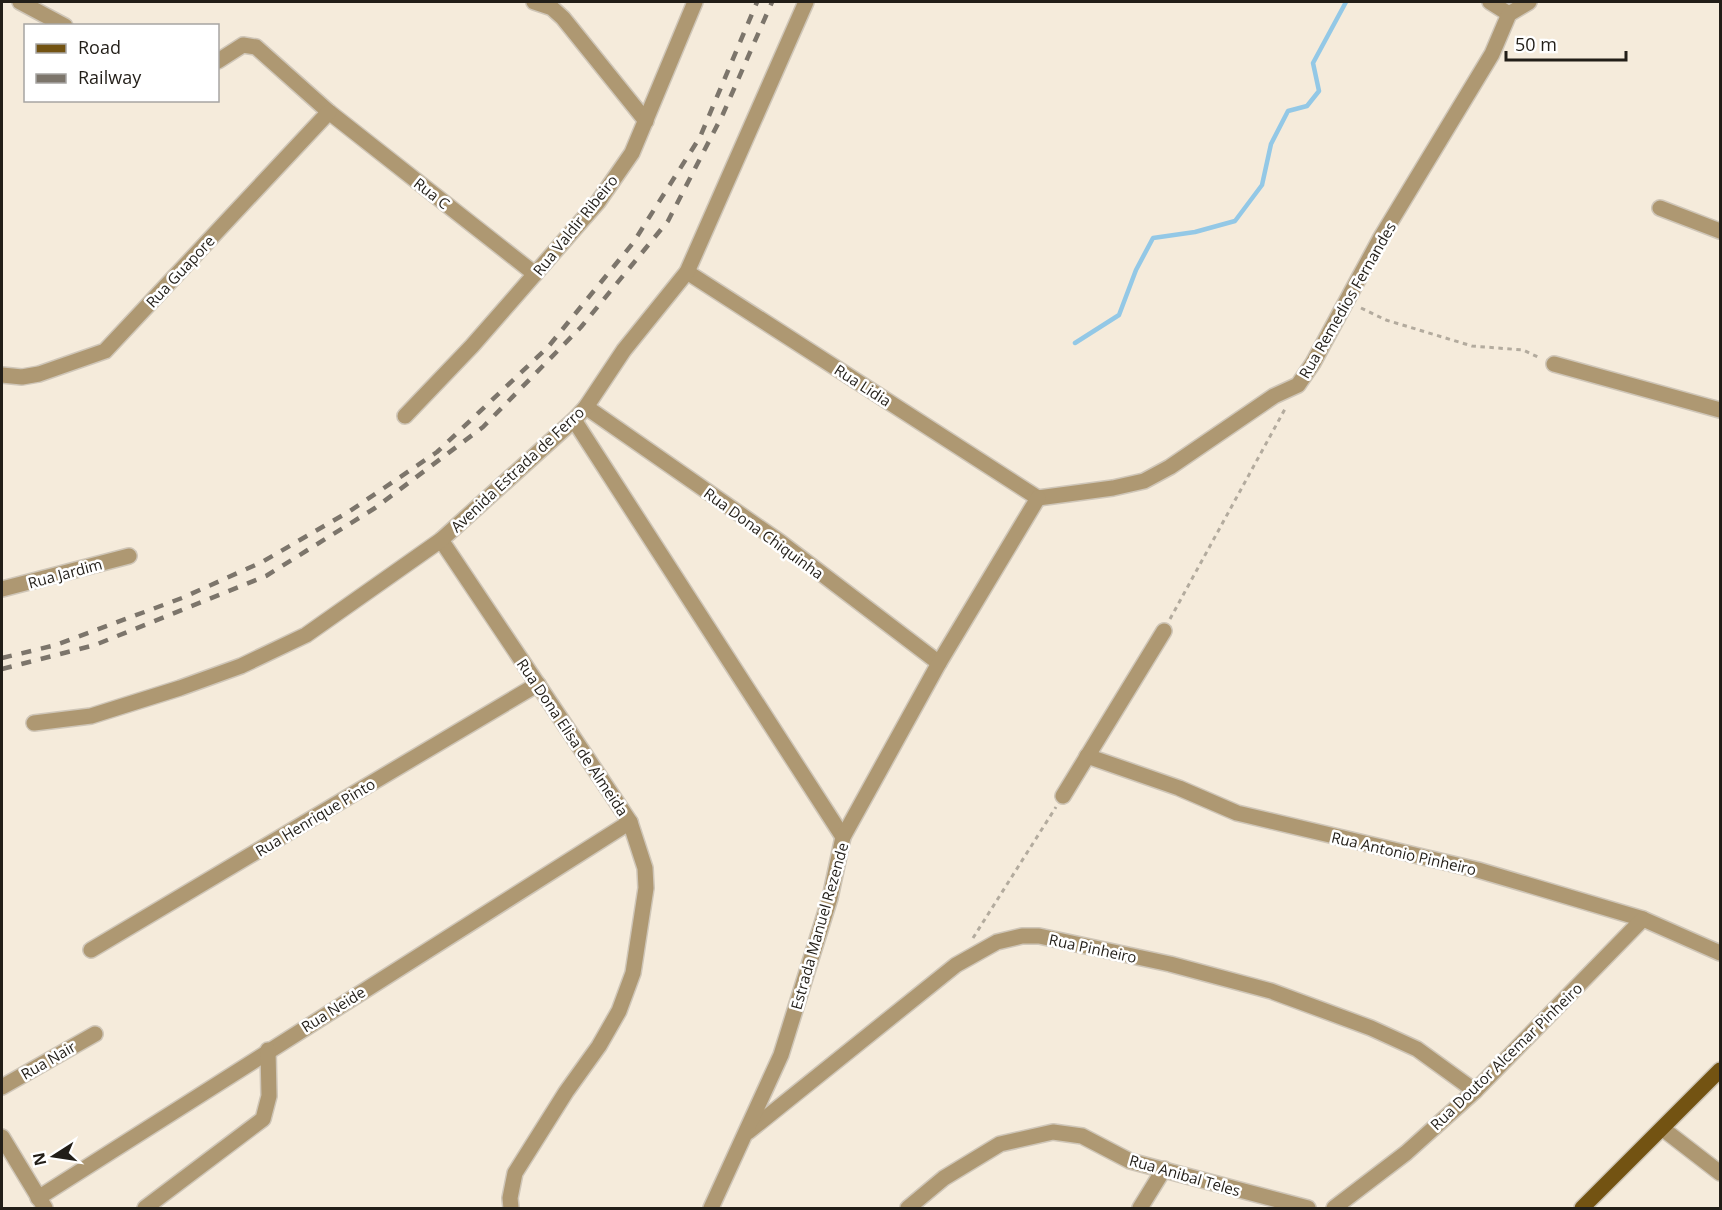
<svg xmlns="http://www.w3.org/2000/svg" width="1722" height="1210" viewBox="0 0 1722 1210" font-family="'Open Sans',sans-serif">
	<rect width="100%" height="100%" fill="#f5ebdb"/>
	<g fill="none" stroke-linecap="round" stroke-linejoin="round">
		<!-- stream -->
		<path stroke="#93c8e6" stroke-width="4.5" d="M1075,343L1119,315L1136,270L1153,238L1195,232L1235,221L1262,185L1271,144L1288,111L1307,106L1319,91L1313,63L1346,2"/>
		<defs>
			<g id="minor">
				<path d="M20,2L65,26"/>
				<path d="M534,2L552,8L563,18L646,121"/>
				<path d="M1490,2L1509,14"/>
				<path d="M218,61L243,45L256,47L329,112L535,274"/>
				<path d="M1660,208L1720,231"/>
				<path d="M687,272L1038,498"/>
				<path d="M1554,364L1720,410"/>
				<path d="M2,375L22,377L39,374L105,351L329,112"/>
				<path d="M586,407L780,542L939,663"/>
				<path d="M405,416L472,346L598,202L632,153L695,2"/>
				<path d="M574,420L843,837"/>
				<path d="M1038,498L1113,488L1144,481L1170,467L1274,396L1298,385L1313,363L1380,239L1492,54L1509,14L1529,2"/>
				<path d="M441,540L630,822L645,868L646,888L633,973L619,1011L599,1046L566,1092L515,1173L510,1198L511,1208"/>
				<path d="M2,589L129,556"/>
				<path d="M34,723L91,716L180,688L241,666L306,635L441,540L574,420L586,407L624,350L687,272L806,2"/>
				<path d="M1087,756L1179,788L1237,813L1478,870L1643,919L1720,953"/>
				<path d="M1063,796L1164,631"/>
				<path d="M91,950L538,684"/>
				<path d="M2,1087L95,1034"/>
				<path d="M1663,1129L1720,1173"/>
				<path d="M748,1132L956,965L997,942L1022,936H1039L1170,964L1271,991L1371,1028L1417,1049L1475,1091"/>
				<path d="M2,1137L45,1208"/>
				<path d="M38,1198L630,822"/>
				<path d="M145,1208L263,1119L269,1096L268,1050"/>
				<path d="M711,1208L781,1055L830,898L843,837L939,663L1038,498"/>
				<path d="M908,1208L944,1178L1000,1144L1053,1132L1082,1136L1130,1161L1308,1208"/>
				<path d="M1140,1208L1164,1169"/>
				<path d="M1334,1208L1406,1153L1475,1091L1643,919"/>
			</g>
			<path id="major" d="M1582,1208L1720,1070"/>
		</defs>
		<!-- minor casing -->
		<use href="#minor" stroke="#cfc6b8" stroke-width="18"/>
		<!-- major casing -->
		<use href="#major" stroke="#cfc6b8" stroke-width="18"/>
		<!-- path -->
		<g stroke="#b3ab9e" stroke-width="3" stroke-dasharray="4.5 4.5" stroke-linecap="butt">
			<path d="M1361,308L1386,320L1472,346L1523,350L1540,358"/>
			<path d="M1170,619L1285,409"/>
			<path d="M973,938L1056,807"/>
		</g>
		<!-- minor -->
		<use href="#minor" stroke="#ae9872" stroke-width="15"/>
		<!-- major -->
		<use href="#major" stroke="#735312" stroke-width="15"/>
		<!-- rail -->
		<g stroke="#7c756b" stroke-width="4.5" stroke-dasharray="10 10" stroke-linecap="butt">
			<path d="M2,658L56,645L182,598L262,562L350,511L437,452L548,347L633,243L700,137L757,2"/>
			<path d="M2,669L95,645L266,576L375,508L483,427L581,327L668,221L723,114L772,2"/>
		</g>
	</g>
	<g text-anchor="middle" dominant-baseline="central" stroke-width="5" stroke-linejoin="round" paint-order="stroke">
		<!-- street labels -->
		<g font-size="15" fill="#221e18" stroke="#fff">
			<text transform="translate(432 193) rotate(38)">Rua C</text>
			<text transform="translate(575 225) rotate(-51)">Rua Valdir Ribeiro</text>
			<text transform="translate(180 271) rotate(-47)">Rua Guapore</text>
			<text transform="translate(1347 300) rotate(-60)">Rua Remedios Fernandes</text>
			<text transform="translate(863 385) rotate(33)">Rua Lidia</text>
			<text transform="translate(517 469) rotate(-43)">Avenida Estrada de Ferro</text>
			<text transform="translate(764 533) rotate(36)">Rua Dona Chiquinha</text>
			<text transform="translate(65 573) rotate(-15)">Rua Jardim</text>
			<text transform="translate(573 737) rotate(56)">Rua Dona Elisa de Almeida</text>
			<text transform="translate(315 817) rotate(-31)">Rua Henrique Pinto</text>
			<text transform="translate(1404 853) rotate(13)">Rua Antonio Pinheiro</text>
			<text transform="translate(819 926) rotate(-74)">Estrada Manuel Rezende</text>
			<text transform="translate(1093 948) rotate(12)">Rua Pinheiro</text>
			<text transform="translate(333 1009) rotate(-32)">Rua Neide</text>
			<text transform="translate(1506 1056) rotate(-44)">Rua Doutor Alcemar Pinheiro</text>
			<text transform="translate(48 1060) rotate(-30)">Rua Nair</text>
			<text transform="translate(1185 1175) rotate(16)">Rua Anibal Teles</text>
		</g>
	</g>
	<!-- border -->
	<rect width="1722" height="1210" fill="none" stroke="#221e18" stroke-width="6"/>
	<!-- legend -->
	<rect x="24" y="24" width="195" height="78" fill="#ffffff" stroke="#a7a5a3" stroke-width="1.5"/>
	<rect x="36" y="44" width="30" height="9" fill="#735312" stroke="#a7a5a3" stroke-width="1.5"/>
	<text x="78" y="54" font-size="18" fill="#221e18">Road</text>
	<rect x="36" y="74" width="30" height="9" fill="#7c756b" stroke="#a7a5a3" stroke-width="1.5"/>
	<text x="78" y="84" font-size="18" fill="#221e18">Railway</text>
	<!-- north arrow -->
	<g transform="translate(54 1156) rotate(258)" stroke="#ffffff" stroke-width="4.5" paint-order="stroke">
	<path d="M0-4.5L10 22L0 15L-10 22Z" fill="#221e18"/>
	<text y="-9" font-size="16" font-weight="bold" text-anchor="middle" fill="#221e18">N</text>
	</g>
	<!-- scale -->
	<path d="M1506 51v9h120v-9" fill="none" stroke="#221e18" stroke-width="3"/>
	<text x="1515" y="51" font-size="18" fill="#221e18" stroke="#ffffff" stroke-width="4.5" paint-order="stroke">50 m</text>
</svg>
